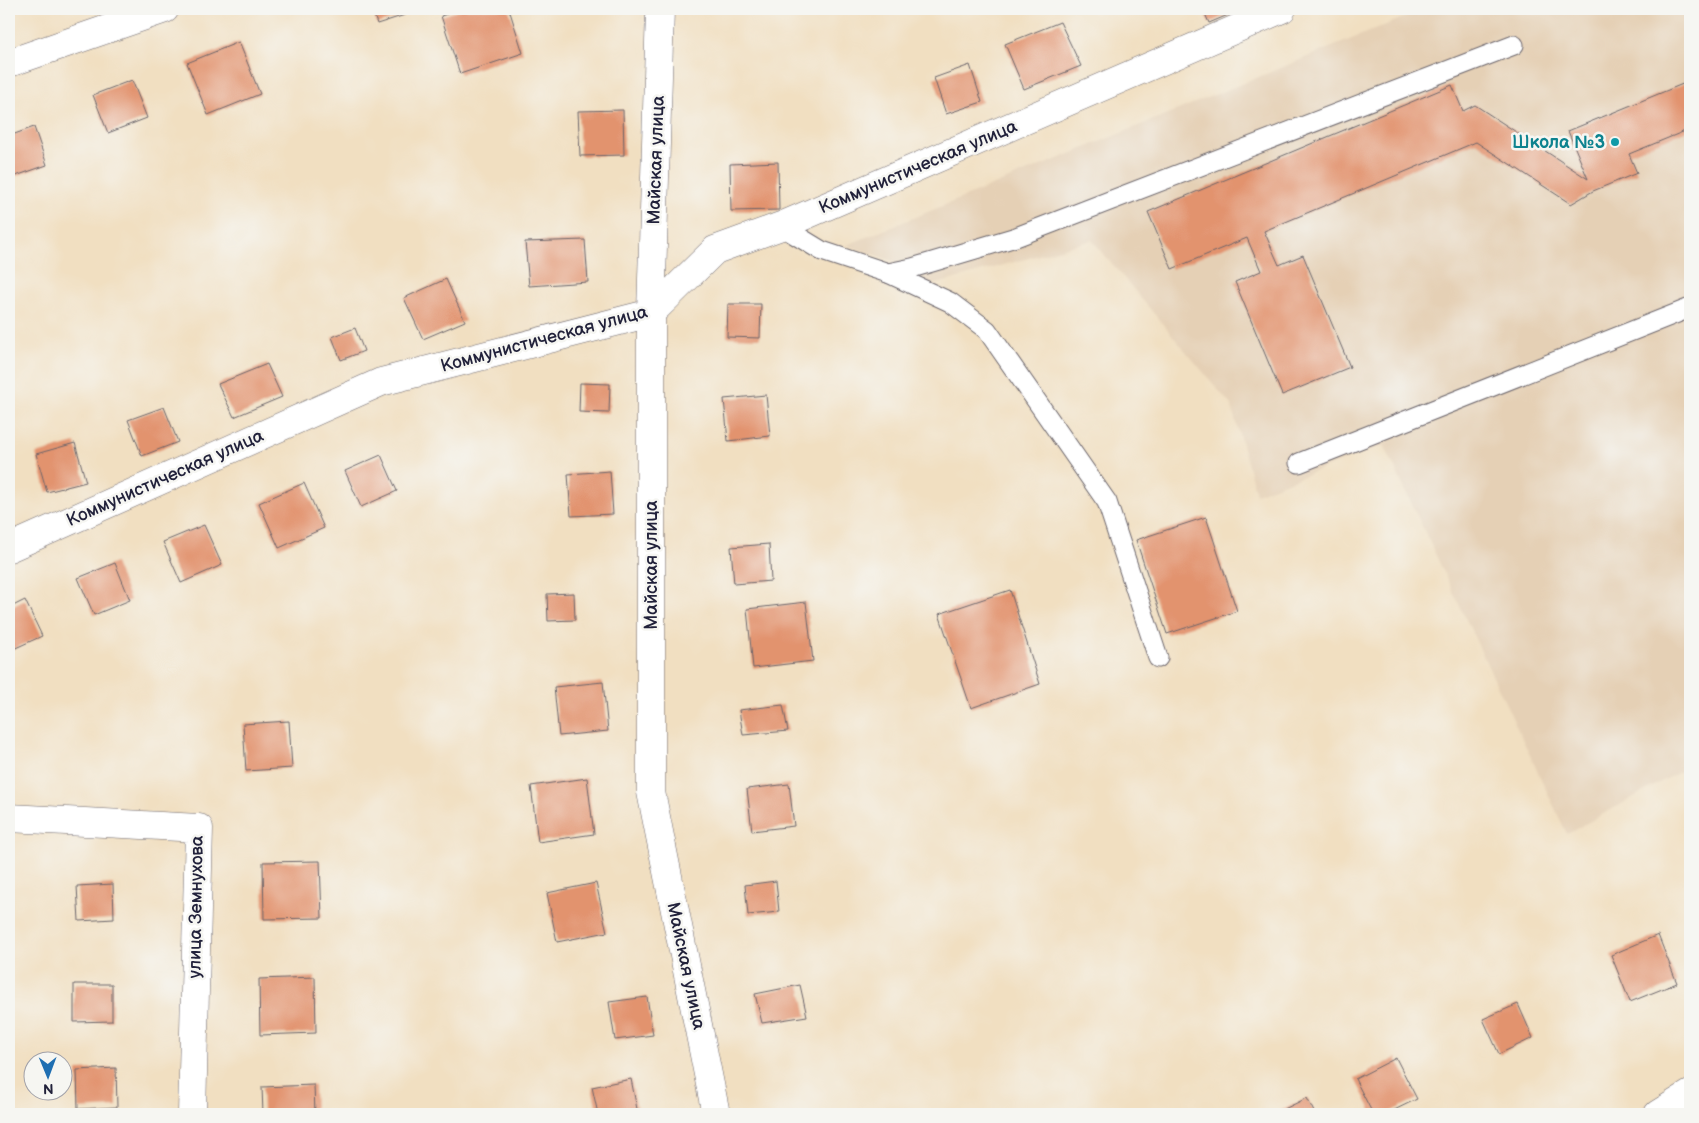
<svg xmlns="http://www.w3.org/2000/svg" width="1699" height="1123" viewBox="0 0 1699 1123" font-family="'Balsamiq Sans',sans-serif">
	<rect width="100%" height="100%" fill="#f6f6f2"/>
	<filter id="ink" filterUnits="userSpaceOnUse"><feTurbulence type="fractalNoise" baseFrequency=".02" numOctaves="2"/><feDisplacementMap in="SourceGraphic" scale="10" xChannelSelector="R" yChannelSelector="G"/><feConvolveMatrix kernelMatrix="1 2 1 2 8 2 1 2 1" color-interpolation-filters="sRGB"/></filter>
	<filter id="wash" filterUnits="userSpaceOnUse"><feTurbulence type="fractalNoise" baseFrequency=".0096" numOctaves="4" result="noise"/><feDisplacementMap in="SourceGraphic" scale="20" xChannelSelector="R" yChannelSelector="G"/><feGaussianBlur stdDeviation="1.12" result="paint"/><feColorMatrix in="noise" values="0 0 0 0 0 0 0 0 0 0 0 0 0 0 0 0 0 1.4 0 .05"/><feComposite in="paint" operator="in"/></filter>
	<g filter="url(#wash)">
		<rect width="100%" height="100%" fill="#f1dfc1"/>
		<!-- built -->
		<path fill="#e5d0b5" d="M1425,9H1690V766L1567,834L1384,445L1256,494L1231,405L1092,240L930,286L912,268L847,245Z"/>
		<g id="blocks">
			<!-- building -->
			<g fill="#e2936e">
				<path d="M372,9H410L411,13L377,24Z"/>
				<path d="M462,9H509L523,53L460,74L441,16Z"/>
				<path d="M1203,9H1242L1209,23Z"/>
				<path d="M1060,22L1081,66L1024,89L1005,44Z"/>
				<path d="M239,42L260,94L208,115L187,63Z"/>
				<path d="M970,65L982,102L946,114L934,78Z"/>
				<path d="M132,80L147,118L108,133L93,95Z"/>
				<path d="M1690,81V129L1629,154L1637,173L1593,191L1571,204L1476,142L1264,231L1279,265L1303,255L1350,367L1282,395L1235,282L1261,271L1247,238L1172,269L1148,212L1452,85L1463,111L1475,105L1588,179L1568,131Z"/>
				<path d="M623,110L624,155L580,156L578,111Z"/>
				<path d="M34,127L47,165L10,178L9,136Z"/>
				<path d="M778,162L779,210L731,211L730,164Z"/>
				<path d="M585,240L588,282L529,286L525,242Z"/>
				<path d="M446,279L465,321L423,339L404,298Z"/>
				<path d="M728,304H761L760,338L727,337Z"/>
				<path d="M355,328L364,351L341,360L332,337Z"/>
				<path d="M267,364L282,397L234,417L218,384Z"/>
				<path d="M580,383L610,384L609,413L579,412Z"/>
				<path d="M766,395L770,436L728,441L724,399Z"/>
				<path d="M164,407L178,442L142,456L128,420Z"/>
				<path d="M75,443L86,482L47,492L36,454Z"/>
				<path d="M381,455L397,491L361,507L345,471Z"/>
				<path d="M610,471L613,514L571,516L568,474Z"/>
				<path d="M304,483L324,528L279,548L259,503Z"/>
				<path d="M1206,517L1237,611L1167,634L1136,540Z"/>
				<path d="M204,525L222,565L181,583L163,542Z"/>
				<path d="M769,544L771,581L734,584L731,547Z"/>
				<path d="M115,563L130,600L94,615L78,578Z"/>
				<path d="M1010,590L1040,684L971,708L939,614Z"/>
				<path d="M574,593L575,620L548,621L547,594Z"/>
				<path d="M25,600L42,636L9,651V608Z"/>
				<path d="M806,602L813,661L753,668L747,609Z"/>
				<path d="M603,682L608,731L559,736L554,687Z"/>
				<path d="M783,705L788,731L743,735L739,710Z"/>
				<path d="M289,721L292,768L246,771L243,724Z"/>
				<path d="M587,778L594,834L538,842L531,786Z"/>
				<path d="M789,784L794,826L752,831L747,789Z"/>
				<path d="M320,861L322,918L264,919L263,862Z"/>
				<path d="M776,881L779,912L748,915L745,885Z"/>
				<path d="M596,883L607,932L557,942L547,893Z"/>
				<path d="M113,884L114,919L79,921L77,886Z"/>
				<path d="M1658,935L1677,983L1630,1002L1611,955Z"/>
				<path d="M315,977L316,1033L260,1035L259,979Z"/>
				<path d="M74,984H112V1021L74,1022Z"/>
				<path d="M800,985L807,1016L762,1023L755,994Z"/>
				<path d="M647,997L653,1035L615,1040L609,1002Z"/>
				<path d="M1518,1004L1533,1038L1499,1054L1483,1019Z"/>
				<path d="M1396,1058L1417,1099L1386,1114H1373L1355,1079Z"/>
				<path d="M116,1068L117,1107L78,1109L77,1070Z"/>
				<path d="M631,1079L638,1114H598L592,1087Z"/>
				<path d="M314,1085L315,1114H263L262,1087Z"/>
				<path d="M1307,1098L1315,1114H1274Z"/>
			</g>
		</g>
	</g>
	<g filter="url(#ink)">
		<use href="#blocks" fill-opacity="0" stroke="#6a646a" stroke-width="1"/>
		<g fill="none" stroke-linecap="round" stroke-linejoin="round">
			<defs>
				<g id="service">
					<path d="M781,226L822,251L888,273L912,268L1016,237L1514,45"/>
					<path d="M888,273L950,302L987,330L1107,502L1158,658"/>
					<path d="M1299,463L1690,308"/>
				</g>
				<g id="minor">
					<path d="M660,9L651,313V792L716,1114"/>
					<path d="M9,63L165,9"/>
					<path d="M9,548L381,382L651,313L715,250L781,226L1282,9"/>
					<path d="M9,818L199,828L192,1114"/>
					<path d="M1658,1114L1690,1094"/>
				</g>
			</defs>
			<!-- service casing -->
			<use href="#service" stroke="#6a646a" stroke-width="21"/>
			<!-- minor casing -->
			<use href="#minor" stroke="#6a646a" stroke-width="29"/>
			<!-- service -->
			<use href="#service" stroke="#fff" stroke-width="19"/>
			<!-- minor -->
			<use href="#minor" stroke="#fff" stroke-width="28"/>
		</g>
	</g>
	<!-- markers -->
	<circle fill="#0f9aa8" stroke="#f6f6f2" stroke-width="2" cx="1615" cy="142" r="5"/>
	<g text-anchor="middle" dominant-baseline="central" stroke-width="5" stroke-linejoin="round" paint-order="stroke">
		<!-- culture labels -->
		<g font-size="18" font-weight="bold" fill="#0d838f" stroke="#f6f6f2" text-anchor="end">
			<text x="1605" y="142">Школа №3</text>
		</g>
		<!-- street labels -->
		<g font-size="18" fill="#22223b" stroke="#f6f6f2">
			<text transform="translate(656 160) rotate(-88)">Майская улица</text>
			<text transform="translate(918 167) rotate(-23)">Коммунистическая улица</text>
			<text transform="translate(544 339) rotate(-15)">Коммунистическая улица</text>
			<text transform="translate(165 478) rotate(-24)">Коммунистическая улица</text>
			<text transform="translate(651 565) rotate(-90)">Майская улица</text>
			<text transform="translate(196 907) rotate(-89)">улица Земнухова</text>
			<text transform="translate(686 966) rotate(78)">Майская улица</text>
		</g>
	</g>
	<!-- margin -->
	<rect width="1699" height="1123" fill="none" stroke="#f6f6f2" stroke-width="30"/>
	<!-- north arrow -->
	<g transform="translate(48 1076) rotate(179)"><circle r="24" fill="#f6f6f2" stroke="#a1a1a9"/>
	<path d="M0-4L9 19L0 12L-9 19Z" fill="#1f6fb2"/>
	<text y="-8" font-size="14" font-weight="bold" text-anchor="middle" fill="#22223b">N</text>
	</g>
</svg>
